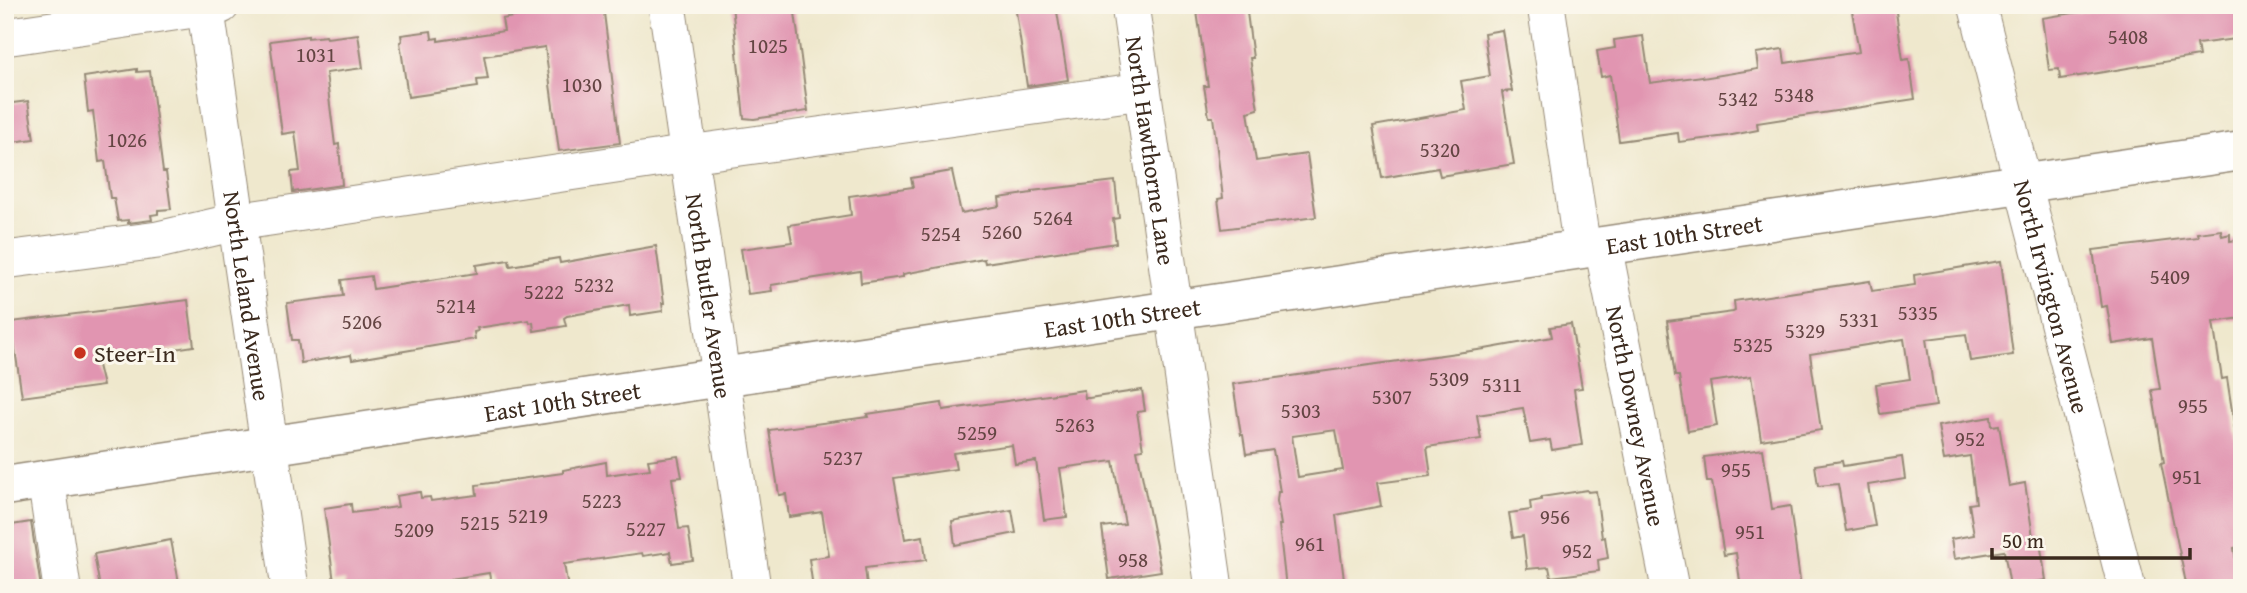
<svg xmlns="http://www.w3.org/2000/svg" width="2247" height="593" viewBox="0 0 2247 593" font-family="'Gentium Book Plus',serif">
	<rect width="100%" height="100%" fill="#fbf7ec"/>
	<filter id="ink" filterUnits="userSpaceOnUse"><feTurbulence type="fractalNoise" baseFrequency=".0143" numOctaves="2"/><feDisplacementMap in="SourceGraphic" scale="14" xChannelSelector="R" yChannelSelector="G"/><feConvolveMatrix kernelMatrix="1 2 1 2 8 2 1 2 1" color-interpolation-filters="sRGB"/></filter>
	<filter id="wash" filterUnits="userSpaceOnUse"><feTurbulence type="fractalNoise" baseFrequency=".00686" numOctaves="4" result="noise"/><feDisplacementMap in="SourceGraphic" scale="28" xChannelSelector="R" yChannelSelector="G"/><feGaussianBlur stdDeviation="1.57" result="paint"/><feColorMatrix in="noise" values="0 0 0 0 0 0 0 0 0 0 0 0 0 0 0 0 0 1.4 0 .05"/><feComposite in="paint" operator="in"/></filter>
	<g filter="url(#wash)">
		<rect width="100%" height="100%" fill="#efe8cd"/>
		<g id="blocks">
			<!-- building -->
			<g fill="#e195b1" fill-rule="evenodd">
				<path d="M576,5H603L620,143L559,151L545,47L484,56L488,79L477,80L478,87L408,97L400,42L402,41L401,35L431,31L432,39L438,38V41L504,31L502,19Z"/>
				<path d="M732,5H794L808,111L754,119L744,118Z"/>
				<path d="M1015,5H1056L1068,80L1027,86Z"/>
				<path d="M1196,5H1246L1253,58H1250L1258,109L1248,112L1256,161L1307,154L1316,217L1222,229L1218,199L1223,198L1213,117H1209L1204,86H1208Z"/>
				<path d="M1895,5L1903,60L1909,59L1915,99L1757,123L1758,130L1727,136L1679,142L1678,133L1619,141L1610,75L1601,77L1597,51L1615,48L1614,40L1643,36L1650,83L1702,76L1703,78L1758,69L1756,53L1783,49L1785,63L1859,52L1852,11Z"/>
				<path d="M2123,5H2242V38L2197,44L2199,56L2092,74L2060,79L2059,69L2049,70L2042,18Z"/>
				<path d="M1502,30L1512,91L1502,92L1514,164L1440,176L1438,168L1382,178L1373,126L1466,110L1461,81L1490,76L1484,33Z"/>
				<path d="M358,34L363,68L326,73L335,145L339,144L342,185L293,192L291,172L300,171L295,132L282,134L270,41L308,36V38L326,36L327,38Z"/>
				<path d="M137,69V72L150,71L163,172H166L171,209L158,210V214L151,215L152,220L128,223V220L118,221L114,198H110L105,161L99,162L93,111L88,112L84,77Z"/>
				<path d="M28,101L34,139L5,143V104Z"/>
				<path d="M952,171L961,213L1000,206L999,198L1032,193V191L1115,181L1119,218L1113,219L1116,243L985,263L984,259L903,274V277L861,283L860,271L771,285L772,291L748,294L741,249L792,242L789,225L851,215L849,196L913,187L911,178Z"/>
				<path d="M2221,230L2222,236L2230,234V241L2242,239V318L2213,322L2222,379L2227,378L2238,449H2242V546L2234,548L2240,588H2187L2161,463L2164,462L2152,390L2160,389L2152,338L2113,344L2107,306L2101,307L2093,250L2198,237L2197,233Z"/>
				<path d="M656,246L664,303H662L663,311L630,316L629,305L567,316L564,318L566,326L534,331L533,322L530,323L529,320L477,328L478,331L474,332L475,339L352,360L351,355L301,363L298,340H292L287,303L343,296L341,280L371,276L373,289L477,273L476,265L509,260L510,266L559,258L560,263Z"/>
				<path d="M2001,261L2013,355L1970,361L1966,334L1926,339L1936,406L1880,414L1876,384L1910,379L1904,339L1810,354L1821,430L1761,440L1751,376L1710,382L1717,426L1688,431L1679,376H1675L1667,321L1733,312L1735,311L1734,301L1870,281L1872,291L1915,285L1914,275Z"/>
				<path d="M188,300L194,346L97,361L103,386L22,397L11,322Z"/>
				<path d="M1571,324L1582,388L1574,389L1582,445L1552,450L1550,440L1530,443L1523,408L1477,415L1481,439L1427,447L1431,476L1377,483L1381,506L1336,515L1345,588H1286L1279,525H1281L1277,501L1278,492H1280L1273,450L1246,454L1243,435H1241L1233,384L1485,349L1552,337L1550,327ZM1336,430L1343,470L1298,477L1292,436Z"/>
				<path d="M1084,390L1085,398H1089L1142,390L1145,411L1137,412L1143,449L1137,450L1161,571L1109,579L1102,527L1125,524L1113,461L1060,468L1067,517L1044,520L1036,461L1015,464L1012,445L953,453L956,469L894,478L905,539L923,536L926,560L865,568L867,586L813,588L809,559L829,556L822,512L789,517L786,494L779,495L769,430L868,417L867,414L942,403L943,410Z"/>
				<path d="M1991,417L1992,426L1999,425L2009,486L2025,483L2033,537L2039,536L2046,580L2010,586L2004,551L1954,559L1951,539L1974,535L1969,504L1976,503L1970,456L1944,460L1938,426Z"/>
				<path d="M1763,449L1772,509L1790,506L1801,588H1741L1736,553L1724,555L1712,482H1707L1704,457Z"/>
				<path d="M678,456L682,477L672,478L679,529L688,528L693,560L672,563L670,552L643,556L642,553L564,564L568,588H492L489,573L450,579L451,588H346L345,580L334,582L324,508L351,504L352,513L398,507L396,496L420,492L421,498L430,497L431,501L477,495L476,485L563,473V470L606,462L607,475L650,469L648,460Z"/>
				<path d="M1902,457L1905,479L1868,485L1875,526L1846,531L1838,484L1818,486L1815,465L1842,461L1843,466Z"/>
				<path d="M1587,490L1588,492L1596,491L1602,538L1605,537L1608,558L1598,560L1599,571L1551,577L1549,567L1527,569L1523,536L1513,538L1509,513L1531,510L1530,502L1541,500V497Z"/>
				<path d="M1012,510L1016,533L955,545L952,521Z"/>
				<path d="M31,522L41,588H5V526Z"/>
				<path d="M171,540L180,588H100L94,554Z"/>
			</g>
		</g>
	</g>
	<g filter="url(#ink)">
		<use href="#blocks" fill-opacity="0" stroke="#958976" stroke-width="2"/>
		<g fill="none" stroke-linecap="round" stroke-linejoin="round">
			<defs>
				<g id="minor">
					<path id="s1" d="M205,5L290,588"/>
					<path id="s2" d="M667,5L752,588"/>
					<path id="s3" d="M1130,5L1214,588"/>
					<path d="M1546,5L1582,249"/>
					<path id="s4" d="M1977,5L2127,588"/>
					<path d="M5,37L221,5"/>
					<path id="s5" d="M1603,246L1670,588"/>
					<path d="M5,260L158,240L236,222L689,154L1142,91"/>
					<path d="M46,479L62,588"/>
				</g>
				<g id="major">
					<path id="s6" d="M5,486L721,377L2242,151"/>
				</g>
			</defs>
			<!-- minor casing -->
			<use href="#minor" stroke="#958976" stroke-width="39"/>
			<!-- major casing -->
			<use href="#major" stroke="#958976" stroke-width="41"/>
			<!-- minor -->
			<use href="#minor" stroke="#fff" stroke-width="37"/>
			<!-- major -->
			<use href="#major" stroke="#fff" stroke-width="38"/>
		</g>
	</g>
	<!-- markers -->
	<circle fill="#c8321e" stroke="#fbf7ec" stroke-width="2.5" cx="80" cy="353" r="7"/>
	<g text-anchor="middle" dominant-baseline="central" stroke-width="6" stroke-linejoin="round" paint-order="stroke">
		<!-- number labels -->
		<g font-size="21" fill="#644543">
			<text x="2128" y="36">5408</text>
			<text x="768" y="45">1025</text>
			<text x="316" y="54">1031</text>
			<text x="582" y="84">1030</text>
			<text x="1794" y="94">5348</text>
			<text x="1738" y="98">5342</text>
			<text x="127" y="139">1026</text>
			<text x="1440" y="149">5320</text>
			<text x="1053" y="217">5264</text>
			<text x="1002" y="231">5260</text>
			<text x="941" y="233">5254</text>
			<text x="2170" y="276">5409</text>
			<text x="594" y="284">5232</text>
			<text x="544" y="291">5222</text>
			<text x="456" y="305">5214</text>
			<text x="1918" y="312">5335</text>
			<text x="1859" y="319">5331</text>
			<text x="362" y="321">5206</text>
			<text x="1805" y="330">5329</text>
			<text x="1753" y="344">5325</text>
			<text x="1449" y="378">5309</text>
			<text x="1502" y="384">5311</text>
			<text x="1392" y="396">5307</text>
			<text x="2193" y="405">955</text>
			<text x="1301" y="410">5303</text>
			<text x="1075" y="424">5263</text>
			<text x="977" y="432">5259</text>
			<text x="1970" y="438">952</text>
			<text x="843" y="457">5237</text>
			<text x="1736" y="469">955</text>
			<text x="2187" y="476">951</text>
			<text x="602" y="500">5223</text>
			<text x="528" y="515">5219</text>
			<text x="1555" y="516">956</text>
			<text x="480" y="522">5215</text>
			<text x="646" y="528">5227</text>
			<text x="414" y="529">5209</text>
			<text x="1750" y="531">951</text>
			<text x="1310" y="543">961</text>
			<text x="1577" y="550">952</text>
			<text x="1133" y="559">958</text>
		</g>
		<!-- street labels -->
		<g font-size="24" fill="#3b2a1e" stroke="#fbf7ec">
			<text stroke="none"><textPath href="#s3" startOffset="147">North Hawthorne Lane</textPath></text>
			<text stroke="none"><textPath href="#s6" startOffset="1698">East 10th Street</textPath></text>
			<text stroke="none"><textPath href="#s4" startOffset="301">North Irvington Avenue</textPath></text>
			<text stroke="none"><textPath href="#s1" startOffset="294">North Leland Avenue</textPath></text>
			<text stroke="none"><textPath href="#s2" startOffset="294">North Butler Avenue</textPath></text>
			<text stroke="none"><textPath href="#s6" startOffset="1130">East 10th Street</textPath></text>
			<text stroke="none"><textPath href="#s6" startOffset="564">East 10th Street</textPath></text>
			<text stroke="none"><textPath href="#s5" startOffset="173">North Downey Avenue</textPath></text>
		</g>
		<!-- poi labels -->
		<g font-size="24" fill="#3b2a1e" stroke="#fbf7ec" text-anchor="start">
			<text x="94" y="353">Steer-In</text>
		</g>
	</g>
	<!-- margin -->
	<rect width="2247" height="593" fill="none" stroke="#fbf7ec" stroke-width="28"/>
	<!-- scale -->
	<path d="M1992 548v10h198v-10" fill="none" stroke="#3b2a1e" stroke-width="3.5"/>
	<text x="2002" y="548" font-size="21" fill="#3b2a1e" stroke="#fbf7ec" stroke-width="5" paint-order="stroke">50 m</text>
</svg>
